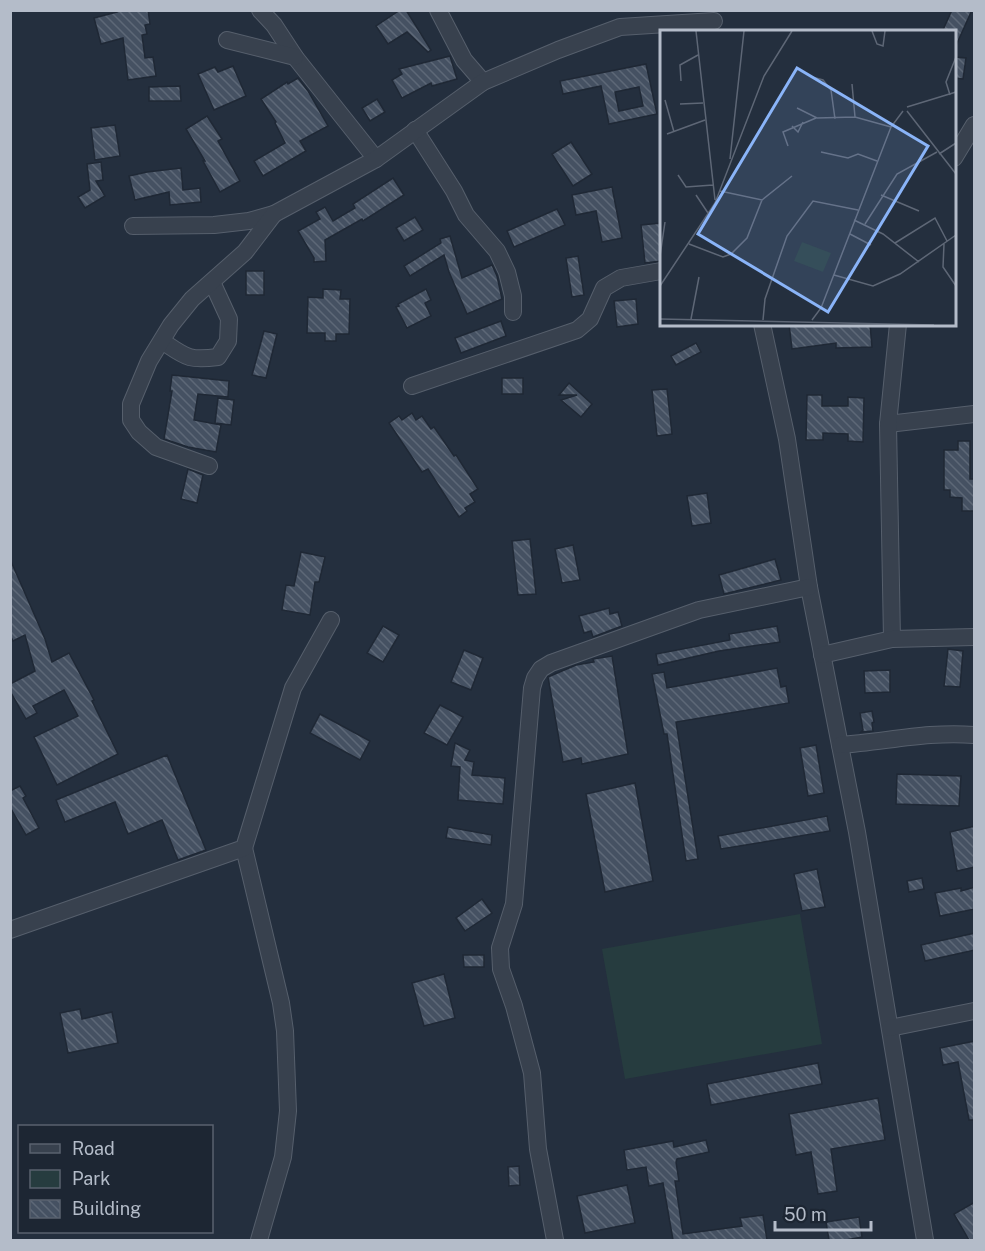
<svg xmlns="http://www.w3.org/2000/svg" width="985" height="1251" viewBox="0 0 985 1251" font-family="'Public Sans',sans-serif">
	<defs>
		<pattern id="building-back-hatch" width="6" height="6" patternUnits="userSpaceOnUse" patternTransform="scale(1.5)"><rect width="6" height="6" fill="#455162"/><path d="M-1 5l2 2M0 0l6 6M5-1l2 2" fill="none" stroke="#5d6877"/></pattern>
	</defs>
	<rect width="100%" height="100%" fill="#242f3e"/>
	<!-- green -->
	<path fill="#263c3f" d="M800,914L822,1044L625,1079L602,949Z"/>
	<!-- building -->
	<g fill="url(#building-back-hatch)" stroke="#1f2835" stroke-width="1.5" fill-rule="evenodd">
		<path d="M116,10H148L150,24L145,25L147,34L142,35L145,58L153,57L156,76L128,80L123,38L101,44L94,18L117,12Z"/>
		<path d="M400,10H406L431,50L428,52L407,32L388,44L376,26Z"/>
		<path d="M952,10H972L954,50V32H942Z"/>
		<path d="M450,56L457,79L432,86L431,83L402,98L392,80L402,74L399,69Z"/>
		<path d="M954,57L966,58L963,79L954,78Z"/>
		<path d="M646,64L657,114L609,124L601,86L563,94L560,81ZM639,87L643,106L619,111L615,92Z"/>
		<path d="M233,66L246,96L214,110L198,74L215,67L218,72Z"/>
		<path d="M298,78L308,91L328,126L300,141L306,151L263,176L254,161L285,143L275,123L276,122L261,99L287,82L288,84Z"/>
		<path d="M180,86L181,101H149V87Z"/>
		<path d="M377,99L385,112L370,121L362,108Z"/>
		<path d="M207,116L222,139L218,141L240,181L220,192L203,161H205L186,129Z"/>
		<path d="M115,125L120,156L95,160L91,128Z"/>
		<path d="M571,142L592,174L573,186L552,154Z"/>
		<path d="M101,162L103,180L96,181L105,196L85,208L78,197L90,190L87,164Z"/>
		<path d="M181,168L183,190L200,188L201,202L170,205L169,192L135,200L129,176L147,172Z"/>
		<path d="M393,178L404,195L363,221L362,219L325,240L326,261L314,262V258L298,231L320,219L316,212L325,207L333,221L355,208L353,204Z"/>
		<path d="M612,187L622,238L602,242L596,211L576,215L572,195Z"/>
		<path d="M557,209L565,225L514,247L507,231Z"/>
		<path d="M415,217L423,230L404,241L396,228Z"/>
		<path d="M661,223V261L645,263L641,225Z"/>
		<path d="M450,236L462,278L492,265L497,276L502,299L467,314L449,272L444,255L410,276L404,266L441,243L440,239Z"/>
		<path d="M578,256L584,295L572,297L566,258Z"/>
		<rect x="246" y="271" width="18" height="24"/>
		<path d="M323,289L341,290L340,299H350L349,334H336V341H325V333H307L308,297L323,298Z"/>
		<path d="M426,289L431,300L425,303L431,316L407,328L396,307L399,306L398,304Z"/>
		<path d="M636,299L638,324L617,327L614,301Z"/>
		<path d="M501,321L506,336L461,353L455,338Z"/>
		<path d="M789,324H870L872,347L836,348V343L792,349Z"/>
		<path d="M264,331L277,334L266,378L252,375Z"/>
		<path d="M696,343L701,352L676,365L671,356Z"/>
		<path d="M172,375L229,381L228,397L198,394L194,420L221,425L216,452L188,447L164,439L172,391H170Z"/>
		<rect x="502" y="378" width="21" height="16"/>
		<path d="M569,383L592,404L581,417L561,400L577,395H559Z"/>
		<path d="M667,389L672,434L657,436L652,390Z"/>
		<path d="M807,395H822V406H848V397L864,398L863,442L848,441V434L823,433V440H806Z"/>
		<path d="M218,398L234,400L231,425L215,423Z"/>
		<path d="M412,413L416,420L422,416L431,429L434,427L454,456L456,455L478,489L470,494L475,502L465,508L467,511L459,517L428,469L422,472L389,423L399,416L402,420Z"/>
		<path d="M958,441H970V479H975V511H962V498L950,497V490H944V450H958Z"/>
		<path d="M188,469L203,475L197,503L181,499Z"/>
		<path d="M707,493L711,523L692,526L687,496Z"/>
		<path d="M530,539L536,594L518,595L512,541Z"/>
		<path d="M573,545L580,580L562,583L555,549Z"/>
		<path d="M301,552L325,557L319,582H315L310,615L282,610L286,585L294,586Z"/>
		<path d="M10,559L45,639L52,662L69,653L94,700L92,701L118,754L57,785L34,737L78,716L64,690L33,706L37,713L26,719L10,691V684L35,671L25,635L13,641L10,635Z"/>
		<path d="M775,559L781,580L724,594L719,575Z"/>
		<path d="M609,608L610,614L618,612L622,626L593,637L591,631L584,633L579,616Z"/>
		<path d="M383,626L399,635L383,662L367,653Z"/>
		<path d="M777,626L780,642L719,651L658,665L656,654L730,640L729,634Z"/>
		<path d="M948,649L963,651L960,687L944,686Z"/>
		<path d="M464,650L483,658L471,690L451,682Z"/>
		<path d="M612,656L628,754L582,764L581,758L563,762L548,677L576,665L594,662L593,659Z"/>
		<path d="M777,668L781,687L786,686L789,703L676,722L698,859L686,861L667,734H664L652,674L664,672L667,688Z"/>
		<path d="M890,670V692L865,693L864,671Z"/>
		<path d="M440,705L463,717L447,745L424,733Z"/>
		<path d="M872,711L874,722L872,723L873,731L861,732L863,730L860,713Z"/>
		<path d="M320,714L370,741L360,760L310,733Z"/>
		<path d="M455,743L470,750L465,760L474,762L472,775L505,778L503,804L458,800L460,767L451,766Z"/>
		<path d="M816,745L824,793L808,796L800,748Z"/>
		<path d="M167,755L206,850L178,860L162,820L128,834L115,802L65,822L56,800Z"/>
		<path d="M897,774L961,776L959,806L896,804Z"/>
		<path d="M635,783L653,881L605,892L586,794Z"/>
		<path d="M20,786L26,796L23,798L39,828L26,835L10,807V791Z"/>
		<path d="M827,816L830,831L721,849L718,836Z"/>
		<path d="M975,826V867L957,871L950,832Z"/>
		<path d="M448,827L492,835L491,845L446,838Z"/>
		<path d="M817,869L825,907L802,911L794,874Z"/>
		<path d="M922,878L924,889L909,892L907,881Z"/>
		<path d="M975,887V909L940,916L935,893L961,888V891Z"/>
		<path d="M482,899L492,913L465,931L456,918Z"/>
		<path d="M975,933V950L925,961L921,945Z"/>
		<path d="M463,955H484V967H464Z"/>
		<path d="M444,974L455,1018L424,1026L412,983Z"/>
		<path d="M80,1009L82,1019L112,1012L118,1043L68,1053L60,1013Z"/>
		<path d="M975,1041V1120H969L958,1062L943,1065L940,1048Z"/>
		<path d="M818,1063L822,1084L711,1105L707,1084Z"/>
		<path d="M878,1098L885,1140L831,1149L837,1191L818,1194L811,1152L796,1155L789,1114Z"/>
		<path d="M706,1140L709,1152L677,1159L676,1162L679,1181H675L683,1234L742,1226L740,1218L763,1215L767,1240H673L663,1183L649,1186L646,1167L627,1170L624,1150L673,1141L674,1147Z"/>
		<path d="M519,1166L520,1185L509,1186L508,1167Z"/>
		<path d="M627,1185L635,1223L585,1233L577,1196Z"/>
		<path d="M975,1202V1240H969L954,1214Z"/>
		<path d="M859,1217L862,1237L846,1240H829L826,1222Z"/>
	</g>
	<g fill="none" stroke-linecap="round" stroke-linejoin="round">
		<defs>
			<g id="minor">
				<path d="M260,10L274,25L295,57L376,159"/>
				<path d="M438,10L464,60L483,82"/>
				<path d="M227,40L295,57"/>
				<path d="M415,130L454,191L466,215L497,251L507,272L513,296V312"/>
				<path d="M954,158L974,125"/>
				<path d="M133,226L214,225L249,221L274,214L376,159L483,82L558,50L620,27L714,21"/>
				<path d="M762,324L787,439L809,587L857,832L925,1240"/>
				<path d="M162,341C186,357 188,361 218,357L228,341L229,319L212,282"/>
				<path d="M412,386L577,330L590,319L604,288L621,278L661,271"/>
				<path d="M888,424L974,414"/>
				<path d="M209,466L156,447L139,432L131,420V404L149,361L171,325L192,299L245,252L274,214"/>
				<path d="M892,639L888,424L898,324"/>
				<path d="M822,655L892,639L974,637"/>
				<path d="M840,745C885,742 929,731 974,735"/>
				<path d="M244,848L281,1003L285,1031L288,1111L283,1157L259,1240"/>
				<path d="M10,930L244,848L293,688L331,620"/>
				<path d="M890,1028L974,1011"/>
				<path d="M555,1240L538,1149L532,1073L514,1006L501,969L500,948L514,904L532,688L535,678L541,669L551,663L699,610L809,587"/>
			</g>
		</defs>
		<!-- minor casing -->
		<use href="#minor" stroke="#565f6c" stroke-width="18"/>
		<!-- minor -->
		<use href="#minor" stroke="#38414e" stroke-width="16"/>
	</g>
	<!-- overview -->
	<g transform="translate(660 30)">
		<rect width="296" height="296" fill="#242f3e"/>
		<path d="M142,212L171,223L163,242L134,231Z" fill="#263c3f"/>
		<path fill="none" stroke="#5e6776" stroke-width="1.5" d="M36,1L55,170M212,1L217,14L223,16L225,1M152,47L163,50L171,60L175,89M21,51L20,35L38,25M192,54L195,87M290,65L286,52L296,27M5,70L14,102M20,74L43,73M247,77L296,62M137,78L157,88L195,87L231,97M247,81L296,144M132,96L138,102L143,92M7,104L45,90M128,116L123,102L156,88M161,122L188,128L198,124L217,131M279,124L296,113M70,129L84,1M18,145L26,157L53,155M60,161L102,170L132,146M36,165L48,183M221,165L259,181M194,190L223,204L259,232M205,194L237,144L277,122M190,204L211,215M235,213L275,188L287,211M29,214L63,227L71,224L87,208L102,170M284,214L283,237L296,256M0,226L5,192M174,245L213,256L240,244L296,205M0,256L55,173L104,46L132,1M0,289L274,295M31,289L39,247M103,290L105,269L127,206L153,171L198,180M152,290L161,278L231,97L243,81"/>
		<path fill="#8ab4f8" fill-opacity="0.15" stroke="#8ab4f8" stroke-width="3" d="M137,38L268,116L168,282L38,204Z"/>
		<rect width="296" height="296" fill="none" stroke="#b4bcc9" stroke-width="3"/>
	</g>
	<!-- border -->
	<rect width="985" height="1251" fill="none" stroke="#b4bcc9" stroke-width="24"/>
	<!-- legend -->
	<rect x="18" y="1125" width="195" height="108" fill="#1d2633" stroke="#59626f" stroke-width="1.5"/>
	<rect x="30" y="1144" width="30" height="9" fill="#38414e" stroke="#59626f" stroke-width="1.5"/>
	<text x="72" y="1155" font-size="18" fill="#b4bcc9">Road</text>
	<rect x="30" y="1170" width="30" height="18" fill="#263c3f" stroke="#59626f" stroke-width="1.5"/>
	<text x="72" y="1185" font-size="18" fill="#b4bcc9">Park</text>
	<rect x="30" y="1200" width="30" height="18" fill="url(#building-back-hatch)" stroke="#59626f" stroke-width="1.5"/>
	<text x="72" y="1215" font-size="18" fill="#b4bcc9">Building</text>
	<!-- scale -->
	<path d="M775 1221v9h96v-9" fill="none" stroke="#b4bcc9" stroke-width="3"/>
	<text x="784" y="1221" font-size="18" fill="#b4bcc9" stroke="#1d2633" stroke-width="4.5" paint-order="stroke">50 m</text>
</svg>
